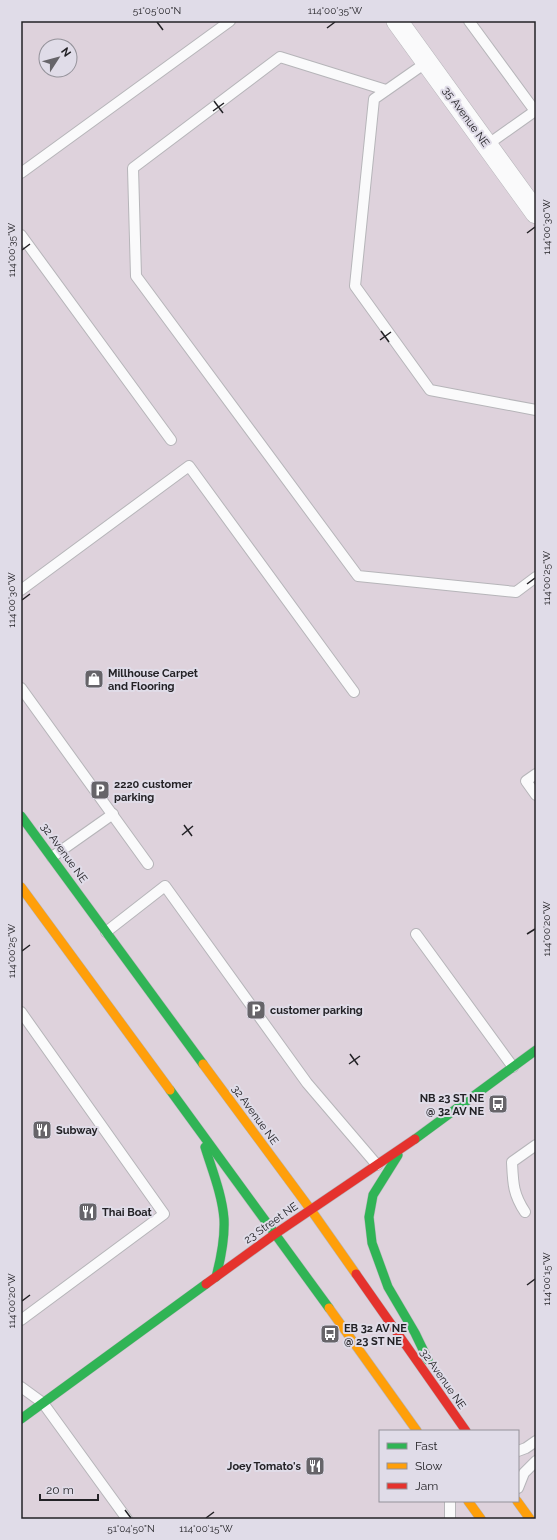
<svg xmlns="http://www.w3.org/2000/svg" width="557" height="1540" viewBox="0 0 557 1540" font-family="Raleway,sans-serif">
	<rect width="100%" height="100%" fill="#e1dfe5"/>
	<!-- industrial -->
	<path fill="#ded2dc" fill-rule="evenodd" d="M21,21H536V1519H21ZM46,46H70V70H46ZM380,1431H518V1501H380Z"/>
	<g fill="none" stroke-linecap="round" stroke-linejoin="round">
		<defs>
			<g id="lane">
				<path d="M469,21L535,111L487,145"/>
				<path d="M427,62L374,99L355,286L430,390L536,410"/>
				<path d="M386,90L280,57L133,168L136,276L358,576L516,592L536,577"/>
				<path d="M21,173L230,21"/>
				<path d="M21,235L171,440"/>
				<path d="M21,590L189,466L354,692"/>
				<path d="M21,688L148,864"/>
				<path d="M536,774L526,781L536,795"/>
				<path d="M52,857L113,814"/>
				<path d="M106,932L165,886L307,1083L377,1165"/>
				<path d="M416,934L513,1067"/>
				<path d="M21,1012L164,1214L21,1320"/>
				<path d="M525,1212C513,1194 513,1183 512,1162L536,1145"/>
				<path d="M21,1387L43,1403L127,1519"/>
				<path d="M518,1451L526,1448L536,1441"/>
				<path d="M518,1488L524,1473L536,1461"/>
				<path d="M450,1501V1519"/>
			</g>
			<path id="street" d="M397,21L536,213"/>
			<g id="fast">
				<path d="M21,816L203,1064"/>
				<path d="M170,1090L329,1308"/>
				<path d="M415,1139L536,1050"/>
				<path d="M205,1147C212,1170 222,1194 224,1219C225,1239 221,1258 216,1277"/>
				<path d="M398,1155L373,1195L369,1217L372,1243L388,1287L415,1333L428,1360"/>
				<path d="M21,1419L206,1284"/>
			</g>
			<g id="slow">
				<path d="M21,887L170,1090"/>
				<path d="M203,1064L311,1210L356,1274"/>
				<path d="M329,1308L417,1431"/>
				<path d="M468,1501L481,1519"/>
				<path d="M517,1501L530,1519"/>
			</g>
			<g id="jam">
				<path d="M356,1274L466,1431"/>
				<path d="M206,1284L275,1234L415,1139"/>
			</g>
		</defs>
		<!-- lane casing -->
		<use href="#lane" stroke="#b6b5b9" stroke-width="12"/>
		<!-- street casing -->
		<use href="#street" stroke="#b6b5b9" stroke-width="22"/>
		<!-- fast casing -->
		<use href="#fast" stroke="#b6b5b9" stroke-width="10"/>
		<!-- slow casing -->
		<use href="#slow" stroke="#b6b5b9" stroke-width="10"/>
		<!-- jam casing -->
		<use href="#jam" stroke="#b6b5b9" stroke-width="10"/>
		<!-- lane -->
		<use href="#lane" stroke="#fafafb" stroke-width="10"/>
		<!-- street -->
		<use href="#street" stroke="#fafafb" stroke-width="21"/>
		<!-- fast -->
		<use href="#fast" stroke="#30b455" stroke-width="9"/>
		<!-- slow -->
		<use href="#slow" stroke="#ff9f0a" stroke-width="9"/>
		<!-- jam -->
		<use href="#jam" stroke="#e5322d" stroke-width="9"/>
	</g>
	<!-- ticks -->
	<path fill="none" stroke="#232226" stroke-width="1.5" d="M157,22L163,30M327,28L335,22M214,101L223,113M213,111L224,103M527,233L535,227M22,250L30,244M381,331L389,342M380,340L391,332M527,584L535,578M22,600L30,594M184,825L192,836M182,835L193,826M527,934L535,929M22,951L30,945M350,1054L358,1065M349,1064L360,1056M527,1285L535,1279M22,1301L30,1295M125,1510L131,1518M206,1518L214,1512"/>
	<!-- icons -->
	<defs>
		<symbol id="shop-square" viewBox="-11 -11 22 22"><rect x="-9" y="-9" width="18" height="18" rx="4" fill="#666469" stroke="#e0dce8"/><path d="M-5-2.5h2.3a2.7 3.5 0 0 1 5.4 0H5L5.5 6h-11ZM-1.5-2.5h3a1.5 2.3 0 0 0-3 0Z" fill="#fff"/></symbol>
		<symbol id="parking-square" viewBox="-11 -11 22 22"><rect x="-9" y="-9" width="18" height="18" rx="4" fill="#666469" stroke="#e0dce8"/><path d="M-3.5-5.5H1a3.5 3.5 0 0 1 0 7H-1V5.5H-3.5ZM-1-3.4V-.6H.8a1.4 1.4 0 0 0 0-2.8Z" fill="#fff"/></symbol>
		<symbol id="bus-square" viewBox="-11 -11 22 22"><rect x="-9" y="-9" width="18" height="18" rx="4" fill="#666469" stroke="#e0dce8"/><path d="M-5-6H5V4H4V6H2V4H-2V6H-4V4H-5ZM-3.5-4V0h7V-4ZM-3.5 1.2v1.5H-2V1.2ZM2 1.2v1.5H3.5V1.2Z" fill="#fff"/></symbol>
		<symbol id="restaurant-square" viewBox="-11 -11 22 22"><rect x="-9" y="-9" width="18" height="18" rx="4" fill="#666469" stroke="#e0dce8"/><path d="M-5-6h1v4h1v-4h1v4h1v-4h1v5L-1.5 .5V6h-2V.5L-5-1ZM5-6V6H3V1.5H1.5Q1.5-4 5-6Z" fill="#fff"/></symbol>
	</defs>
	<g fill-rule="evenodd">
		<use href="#shop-square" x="83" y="668" width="22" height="22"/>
		<use href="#parking-square" x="89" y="779" width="22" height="22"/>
		<use href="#parking-square" x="245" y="999" width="22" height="22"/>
		<use href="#bus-square" x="487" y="1093" width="22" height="22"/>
		<use href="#restaurant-square" x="31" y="1119" width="22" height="22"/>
		<use href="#restaurant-square" x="77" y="1201" width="22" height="22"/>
		<use href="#bus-square" x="319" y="1323" width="22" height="22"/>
		<use href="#restaurant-square" x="304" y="1455" width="22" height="22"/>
	</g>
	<g text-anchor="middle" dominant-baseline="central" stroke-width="4" stroke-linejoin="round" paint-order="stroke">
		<!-- street labels -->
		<g font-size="11" fill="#232226" stroke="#e0dce8">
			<text transform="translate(466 117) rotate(54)">35 Avenue NE</text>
			<text transform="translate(64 853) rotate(54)">32 Avenue NE</text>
			<text transform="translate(255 1115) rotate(54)">32 Avenue NE</text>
			<text transform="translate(271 1223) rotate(-35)">23 Street NE</text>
			<text transform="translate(443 1379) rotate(55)">32 Avenue NE</text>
		</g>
		<!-- poi labels -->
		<g font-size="11" font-weight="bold" fill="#232226" stroke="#e0dce8" text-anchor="start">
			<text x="108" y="673">Millhouse Carpet<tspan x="108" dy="13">and Flooring</tspan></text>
			<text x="114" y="784">2220 customer<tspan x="114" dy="13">parking</tspan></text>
			<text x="270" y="1010">customer parking</text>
			<text x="484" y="1098" text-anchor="end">NB 23 ST NE<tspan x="484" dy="13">@ 32 AV NE</tspan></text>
			<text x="56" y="1130">Subway</text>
			<text x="102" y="1212">Thai Boat</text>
			<text x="344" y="1328">EB 32 AV NE<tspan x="344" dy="13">@ 23 ST NE</tspan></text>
			<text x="301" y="1466" text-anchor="end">Joey Tomato's</text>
		</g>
	</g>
	<!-- border -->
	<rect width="557" height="1540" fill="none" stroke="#e0dce8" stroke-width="44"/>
	<!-- legend -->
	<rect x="379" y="1430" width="140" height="72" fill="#e0dce8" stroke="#94929a"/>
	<rect x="387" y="1443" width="20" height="6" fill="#30b455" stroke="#94929a"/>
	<text x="415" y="1450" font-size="12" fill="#232226">Fast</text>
	<rect x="387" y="1463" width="20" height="6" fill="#ff9f0a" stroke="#94929a"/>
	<text x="415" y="1470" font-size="12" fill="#232226">Slow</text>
	<rect x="387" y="1483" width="20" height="6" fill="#e5322d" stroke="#94929a"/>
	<text x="415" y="1490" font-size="12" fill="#232226">Jam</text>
	<!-- north arrow -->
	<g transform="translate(58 58) rotate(54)"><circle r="19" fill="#e0dce8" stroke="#94929a"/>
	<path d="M0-3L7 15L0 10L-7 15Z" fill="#666469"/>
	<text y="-6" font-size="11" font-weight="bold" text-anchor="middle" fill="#232226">N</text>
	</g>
	<!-- scale -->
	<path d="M40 1494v6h58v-6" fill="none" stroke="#232226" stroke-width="2"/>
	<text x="46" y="1494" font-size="12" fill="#232226" stroke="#e0dce8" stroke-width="3" paint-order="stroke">20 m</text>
	<rect x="22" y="22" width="513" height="1496" fill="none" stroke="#232226" stroke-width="1.5"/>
	<g font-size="10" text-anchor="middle" fill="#232226">
		<text x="157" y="14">51°05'00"N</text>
		<text x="335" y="14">114°00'35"W</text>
		<text transform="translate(546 227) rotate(-90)" y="4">114°00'30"W</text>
		<text transform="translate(11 250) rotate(-90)" y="4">114°00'35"W</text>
		<text transform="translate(546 578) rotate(-90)" y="4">114°00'25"W</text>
		<text transform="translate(11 600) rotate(-90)" y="4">114°00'30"W</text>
		<text transform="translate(546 929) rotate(-90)" y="4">114°00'20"W</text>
		<text transform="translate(11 951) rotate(-90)" y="4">114°00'25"W</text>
		<text transform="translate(546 1279) rotate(-90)" y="4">114°00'15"W</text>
		<text transform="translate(11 1301) rotate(-90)" y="4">114°00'20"W</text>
		<text x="131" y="1532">51°04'50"N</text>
		<text x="206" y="1532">114°00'15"W</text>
	</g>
</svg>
